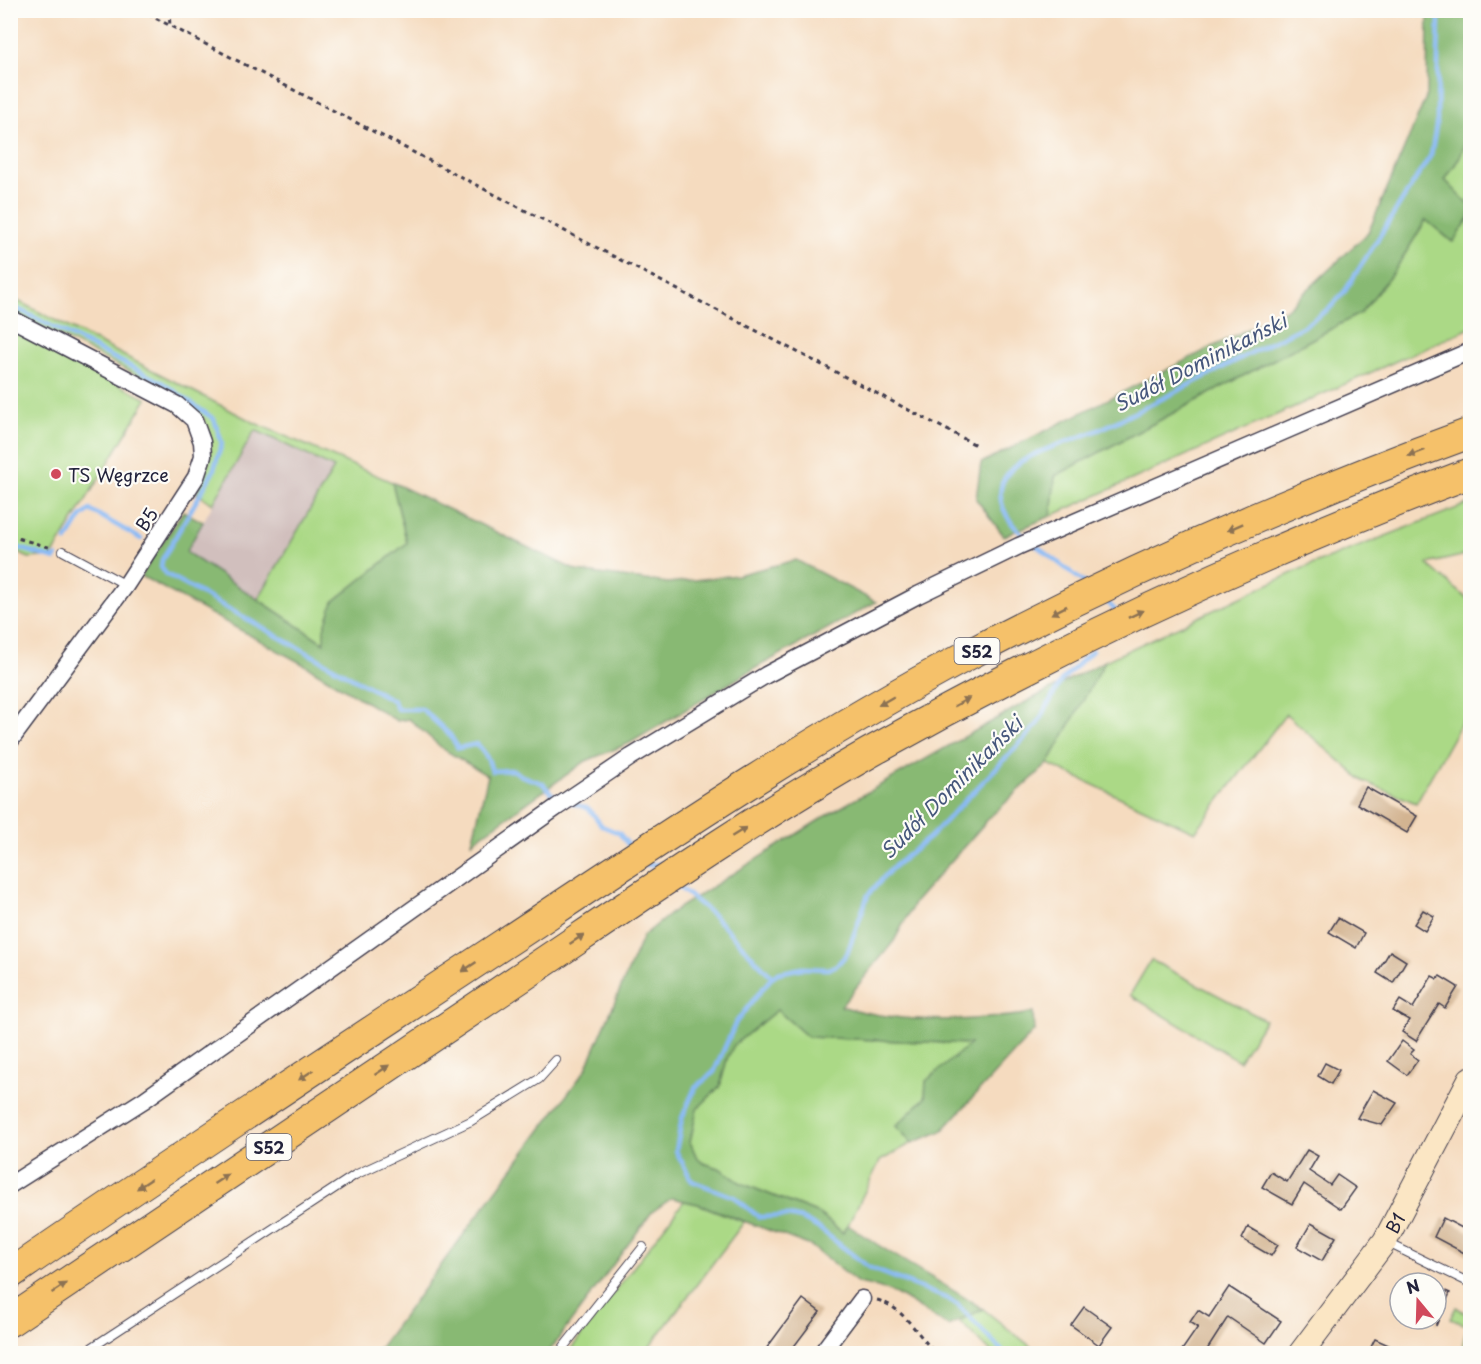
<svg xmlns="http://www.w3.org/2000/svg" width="1481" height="1364" viewBox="0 0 1481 1364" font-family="'Playpen Sans',sans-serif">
	<rect width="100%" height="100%" fill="#fdfcf7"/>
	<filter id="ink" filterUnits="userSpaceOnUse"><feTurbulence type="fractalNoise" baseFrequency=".0167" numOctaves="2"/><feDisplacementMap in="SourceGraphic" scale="12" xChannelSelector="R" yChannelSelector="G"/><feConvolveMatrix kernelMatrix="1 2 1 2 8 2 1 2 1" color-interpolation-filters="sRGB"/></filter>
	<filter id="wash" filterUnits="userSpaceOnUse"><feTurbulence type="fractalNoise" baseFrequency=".008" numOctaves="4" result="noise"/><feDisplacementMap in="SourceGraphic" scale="24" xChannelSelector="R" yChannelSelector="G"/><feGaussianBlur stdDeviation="1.35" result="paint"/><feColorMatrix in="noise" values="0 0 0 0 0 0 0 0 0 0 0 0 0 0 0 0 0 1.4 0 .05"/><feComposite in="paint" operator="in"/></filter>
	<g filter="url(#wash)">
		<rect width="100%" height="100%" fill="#f5dbbf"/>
		<!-- industrial -->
		<path fill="#d1bfbd" d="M255,430L335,468L258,599L186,552Z"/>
		<!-- green -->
		<g fill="#abd986" stroke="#667e60" stroke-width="1.5">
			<path d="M1470,129V206L1445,180L1460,157Z"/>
			<path d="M1470,217V328L1051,516L1055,476L1361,313L1395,270L1426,220L1452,242Z"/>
			<path d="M10,297L257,424L392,482L407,543L333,602L324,643L258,599L334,468L255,430L213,504L196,493C207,468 219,445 203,419C189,396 43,329 11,312Z"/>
			<path d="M10,328L147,399L52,556L29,558L11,550Z"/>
			<path d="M1470,503V554L1427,564L1470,601V707L1416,803L1363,781L1286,714L1195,832L1048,764L1105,661L1301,569Z"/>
			<path d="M1151,960L1265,1020L1239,1061L1130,995Z"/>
			<path d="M777,1010L808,1037L971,1044L926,1081L925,1098L896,1126L912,1143L880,1161L844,1233L819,1214L741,1183L719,1168L703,1163L697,1158L690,1142L697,1109L720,1086L727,1059L734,1045Z"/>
			<path d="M684,1201L698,1204L744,1222L645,1353L567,1354Z"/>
			<path d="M1456,1307L1470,1316V1353H1461L1467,1325L1450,1319Z"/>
			<path d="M983,1309L1039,1353H992L959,1321Z"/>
		</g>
		<!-- forest -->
		<g fill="#88b973" stroke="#556e57" stroke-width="1.5">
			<path d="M1428,11H1470V129L1460,157L1445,180L1470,206V217L1453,242L1426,220L1395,270L1361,313L1055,476L1051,516L1004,536L976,499L981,463L1286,310L1368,233L1427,95Z"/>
			<path d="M392,482L577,571L668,583L737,575L796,560L876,602L752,670L630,743L586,761L472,842L488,776L443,749L409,719L397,721L310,668L141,576L183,511L203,522L186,552L324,643V629L333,602L407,543Z"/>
			<path d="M1105,661L1048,764L991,816L915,902L894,941L841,1006C902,1025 970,1022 1033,1013L1034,1031L942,1131L912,1143L896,1126L925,1098L926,1081L970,1044L808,1037L777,1010L734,1045L727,1059L720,1086L697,1109L690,1142L697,1158L703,1163L719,1168L741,1183L819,1214L843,1233L848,1225C892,1256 938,1280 983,1309L948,1326L898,1295L878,1287L858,1283L811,1246L698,1204L672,1198L652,1212L548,1353H376L586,1069L643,936L675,910L824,817L1024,703Z"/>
		</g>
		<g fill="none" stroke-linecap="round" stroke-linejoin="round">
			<!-- stream -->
			<g stroke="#89baf5" stroke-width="4.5">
				<path d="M10,305L163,383L214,419L222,443L213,472L162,560L161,567L166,574L394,701L397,709H422L450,735L458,748L477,744L488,759L492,771L513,770L522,776L542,783L553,795L562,798"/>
				<path d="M1027,538C1008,524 989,495 1009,472C1027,451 1077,440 1103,428C1170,396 1236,360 1302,327L1329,309L1345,291L1431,155L1437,120L1439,10"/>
				<path d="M66,541L81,517L90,510L141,539"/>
				<path d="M1033,543L1086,584"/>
				<path d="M10,545L55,559L57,556"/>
				<path d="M1104,599L1117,612"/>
				<path d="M572,803L589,809L602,826L619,833L630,847"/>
				<path d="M647,865L661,864L664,867"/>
				<path d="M675,884L712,914L772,977"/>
				<path d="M1005,1354L958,1305L948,1299L868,1267L820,1229L802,1219L788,1216L759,1217L734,1197L692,1181L676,1151L682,1118L695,1088L714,1072L736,1022L772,977L778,973L802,968L828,969L837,965L847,954L868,895L891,869L930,837L1026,737L1037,725L1061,681L1092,651"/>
			</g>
		</g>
		<g id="blocks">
			<!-- building -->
			<g fill="#d3b491">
				<path d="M1366,787L1417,816L1407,833L1357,804Z"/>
				<path d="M1423,910L1434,916L1425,931L1414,924Z"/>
				<path d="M1338,918L1364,933L1356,948L1329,932Z"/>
				<path d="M1390,951L1406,961L1393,983L1377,973Z"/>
				<path d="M1432,976L1438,979L1440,976L1458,987L1445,1008L1439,1004L1416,1041L1402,1032L1409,1020L1393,1011L1400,1000L1413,1008Z"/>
				<path d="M1402,1041L1414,1050L1410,1054L1418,1060L1407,1075L1388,1061Z"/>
				<path d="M1325,1063L1339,1070L1331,1084L1318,1076Z"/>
				<path d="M1373,1090L1397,1103L1382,1125L1357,1118Z"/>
				<path d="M1307,1150L1318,1156L1309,1171L1330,1185L1337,1175L1356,1188L1341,1209L1304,1184L1292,1204L1262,1187L1271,1172L1287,1182Z"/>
				<path d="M1443,1218L1470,1232V1256L1434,1237Z"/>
				<path d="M1311,1223L1336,1237L1322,1261L1297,1247Z"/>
				<path d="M1248,1227L1278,1245L1271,1256L1242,1239Z"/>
				<path d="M1229,1287L1281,1321L1266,1343L1228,1317L1205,1353H1180L1198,1327L1190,1322L1198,1310L1209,1317Z"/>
				<path d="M1436,1287L1450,1293L1436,1326Z"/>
				<path d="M803,1299L820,1312L789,1353H763Z"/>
				<path d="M1084,1307L1112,1327L1099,1345L1071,1325Z"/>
				<path d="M1375,1339L1406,1353H1368Z"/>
			</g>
		</g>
	</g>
	<g filter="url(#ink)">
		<use href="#blocks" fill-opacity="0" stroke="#423e4f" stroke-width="1.5"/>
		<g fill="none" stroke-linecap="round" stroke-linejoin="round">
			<defs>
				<g id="lane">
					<path d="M63,551L126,585"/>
					<path d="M1388,1243L1470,1283"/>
					<path d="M82,1354L355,1175L471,1121L539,1079L556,1060"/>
					<path d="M558,1354L643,1247"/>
				</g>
				<g id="street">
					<path d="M10,318L177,405L194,420L202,442L203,456L196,477L126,585L10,741"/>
					<path d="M10,1185L144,1100L557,807L631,757L766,675L918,595L1019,546L1470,351"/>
					<path d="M821,1354L862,1299"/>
				</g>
				<g id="secondary">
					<path id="s1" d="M1300,1354L1385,1241L1470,1079"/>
				</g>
				<g id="highway">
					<path d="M10,1274C173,1161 339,1053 505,943C656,843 805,742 966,656C1129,570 1298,496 1470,433"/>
					<path d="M10,1321C182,1205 354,1089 526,974C639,898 751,820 869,753C1063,644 1263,551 1470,473"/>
				</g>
			</defs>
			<!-- lane casing -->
			<use href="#lane" stroke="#423e4f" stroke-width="10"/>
			<!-- street casing -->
			<use href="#street" stroke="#423e4f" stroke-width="19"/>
			<!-- secondary casing -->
			<use href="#secondary" stroke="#423e4f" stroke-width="26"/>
			<!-- highway casing -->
			<use href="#highway" stroke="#423e4f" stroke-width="32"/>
			<!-- path -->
			<g stroke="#423e4f" stroke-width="3" stroke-dasharray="4.5 4.5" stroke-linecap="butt">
				<path d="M140,10L976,445"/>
				<path d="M169,10L170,27"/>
				<path d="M10,536L52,548"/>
				<path d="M877,1300C902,1306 918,1335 936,1354"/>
			</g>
			<!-- lane -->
			<use href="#lane" stroke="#fff" stroke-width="8"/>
			<!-- street -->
			<use href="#street" stroke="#fff" stroke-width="16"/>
			<!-- secondary -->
			<use href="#secondary" stroke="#fbe6c4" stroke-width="24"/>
			<!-- highway -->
			<use href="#highway" stroke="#f5c16b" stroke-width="30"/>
		</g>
		<!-- one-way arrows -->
		<defs><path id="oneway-solid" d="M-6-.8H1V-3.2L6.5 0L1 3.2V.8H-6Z" transform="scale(1.5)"/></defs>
		<g fill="#8c7253">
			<use href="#oneway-solid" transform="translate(1416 453) rotate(159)"/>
			<use href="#oneway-solid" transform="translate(1235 527) rotate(156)"/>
			<use href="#oneway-solid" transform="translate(1059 610) rotate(153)"/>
			<use href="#oneway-solid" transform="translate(1136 614) rotate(-25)"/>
			<use href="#oneway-solid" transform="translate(886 701) rotate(150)"/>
			<use href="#oneway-solid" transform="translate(962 702) rotate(-29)"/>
			<use href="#oneway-solid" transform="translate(739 832) rotate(-32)"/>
			<use href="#oneway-solid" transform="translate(577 939) rotate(-34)"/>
			<use href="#oneway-solid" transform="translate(469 967) rotate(146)"/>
			<use href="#oneway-solid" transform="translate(382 1070) rotate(-34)"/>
			<use href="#oneway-solid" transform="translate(306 1075) rotate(146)"/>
			<use href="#oneway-solid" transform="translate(221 1179) rotate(-34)"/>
			<use href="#oneway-solid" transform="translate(144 1184) rotate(146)"/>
			<use href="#oneway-solid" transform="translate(59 1288) rotate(-34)"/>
		</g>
	</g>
	<!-- markers -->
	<circle fill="#d1495b" stroke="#fdfcf7" stroke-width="2" cx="56" cy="474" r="6"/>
	<g text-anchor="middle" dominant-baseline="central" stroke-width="4.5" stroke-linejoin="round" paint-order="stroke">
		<!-- shield labels -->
		<g fill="#fdfcf7" stroke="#646373" stroke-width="1.5">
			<rect x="954.5" y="638" width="45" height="26" rx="4.5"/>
			<rect x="246.5" y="1134" width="45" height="26" rx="4.5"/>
		</g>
		<g font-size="16" font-weight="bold" fill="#22223b">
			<text x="977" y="651">S52</text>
			<text x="269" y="1147">S52</text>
		</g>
		<!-- poi labels -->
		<g font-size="18" fill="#22223b" stroke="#fdfcf7" text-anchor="start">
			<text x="68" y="474">TS Węgrzce</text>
		</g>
		<!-- street labels -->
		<g font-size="18" fill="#22223b" stroke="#fdfcf7">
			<text transform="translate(146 519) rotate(-57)">B5</text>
			<text stroke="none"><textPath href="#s1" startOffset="162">B1</textPath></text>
		</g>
		<!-- water labels -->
		<g font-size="20" font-style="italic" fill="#46577c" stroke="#fdfcf7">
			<text transform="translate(1200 362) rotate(-27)">Sudół Dominikański</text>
			<text transform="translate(951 787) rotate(-45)">Sudół Dominikański</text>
		</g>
	</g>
	<!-- margin -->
	<rect width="1481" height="1364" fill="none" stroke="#fdfcf7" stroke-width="36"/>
	<!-- north arrow -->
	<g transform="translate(1418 1301) rotate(341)"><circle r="28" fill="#fdfcf7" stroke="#a5a5ac" stroke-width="1.5"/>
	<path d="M0-4.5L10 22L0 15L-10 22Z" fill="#d1495b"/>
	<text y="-9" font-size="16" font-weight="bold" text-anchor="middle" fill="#22223b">N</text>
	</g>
</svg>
